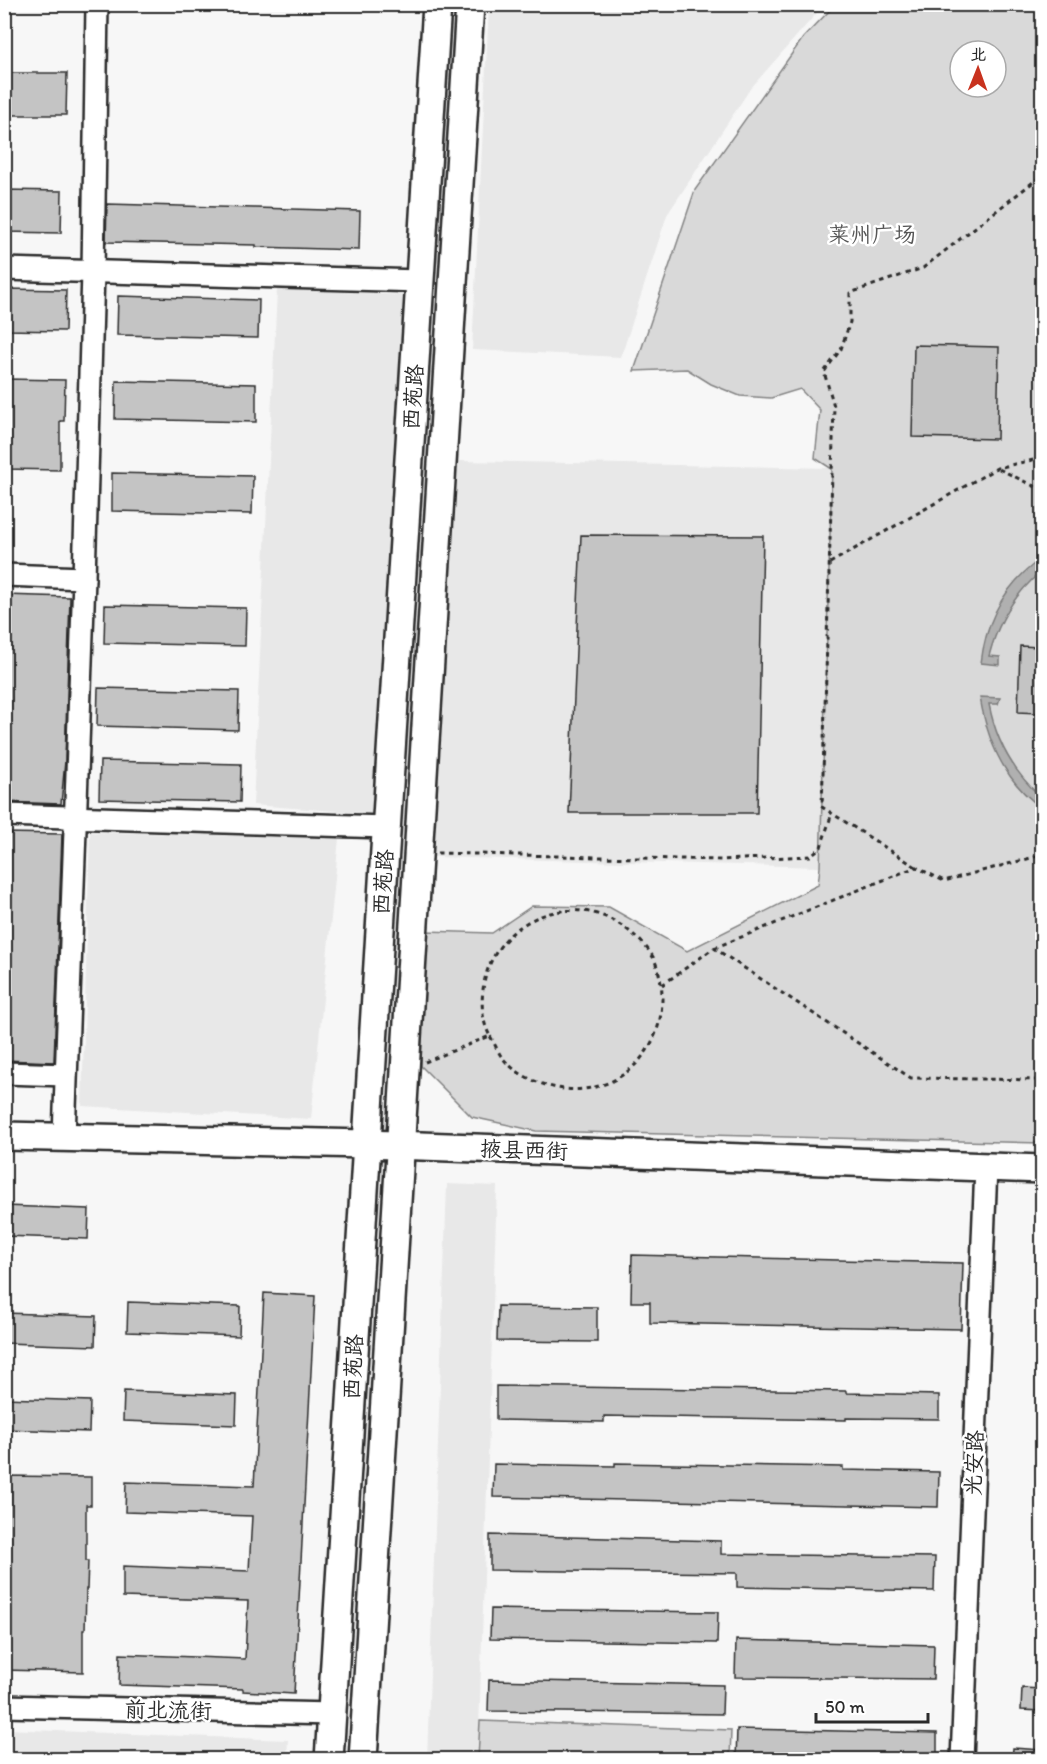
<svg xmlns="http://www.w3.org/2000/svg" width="1047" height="1764" viewBox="0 0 1047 1764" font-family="Itim,'LXGW WenKai TC',sans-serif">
	<rect width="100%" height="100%" fill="#f7f7f7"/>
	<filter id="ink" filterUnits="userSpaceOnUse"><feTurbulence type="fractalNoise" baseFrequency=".0167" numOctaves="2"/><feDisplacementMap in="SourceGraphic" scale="12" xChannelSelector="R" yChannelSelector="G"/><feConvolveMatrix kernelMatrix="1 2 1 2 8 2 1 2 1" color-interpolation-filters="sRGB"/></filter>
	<g filter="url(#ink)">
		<!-- built -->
		<g fill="#e8e8e8">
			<path d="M489,5H824L750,89L667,215L621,357L472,350Z"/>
			<path d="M277,289L404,295L374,814L253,805Z"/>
			<path d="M458,461L832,468L820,867L434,857Z"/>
			<path d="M90,832L339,838L311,1119L82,1106Z"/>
			<path d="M447,1184L497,1186L478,1759L427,1760Z"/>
			<path d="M5,1729L288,1740L287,1759H5Z"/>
		</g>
		<!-- green -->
		<g fill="#d9d9d9" stroke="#828282" stroke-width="1.5" fill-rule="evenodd">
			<path d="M835,5H1042V1143L536,1131L472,1117L421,1066L425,931L492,933L532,906L609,907L687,951L818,885L820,867L832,469L815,458L820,410L800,389L771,398L740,396L711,384L687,369L634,371L695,190L803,38ZM960,51H996V87H960Z"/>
			<path d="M480,1721L731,1730L730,1759H478Z"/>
		</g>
		<!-- water -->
		<g fill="#b0b0b0" stroke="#7b7b7b" stroke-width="1.5">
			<path d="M1042,558V571C1015,593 998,621 989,656L1000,657V665L981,663C986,620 1006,583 1042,558Z"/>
			<path d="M980,697L1000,698L998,704H989C996,742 1013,772 1042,798V808C1005,782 987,741 980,697Z"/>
		</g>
		<!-- building -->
		<g fill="#c4c4c4" stroke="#2b2b2b" stroke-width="1.5">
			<path d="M4,73H67L66,115H4Z"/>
			<path d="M4,190L62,191L61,233L4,232Z"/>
			<path d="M107,204L360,211L359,250L256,247V245L106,242Z"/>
			<path d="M4,289L66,290L65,331L4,330Z"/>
			<path d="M118,296L259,300L258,338L117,335Z"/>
			<path d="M914,345L999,347L997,439L912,437Z"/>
			<path d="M4,379L65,380L64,421H60V470L4,469Z"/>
			<path d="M116,381L256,384V422L115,419Z"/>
			<path d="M112,473L253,476L252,514L112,511Z"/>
			<path d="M581,535L763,536L757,813H569Z"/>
			<path d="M4,595L70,597L65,761L61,804L4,802Z"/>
			<path d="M105,605L246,608L245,646L104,643Z"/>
			<path d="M1020,646L1039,647L1038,657H1042V705H1039V713L1018,712Z"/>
			<path d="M98,688L239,691L238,730L97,726Z"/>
			<path d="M100,761L241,764L240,802L99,799Z"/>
			<path d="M4,833L62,834L54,1062L4,1060Z"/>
			<path d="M4,1206L89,1209L88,1239L4,1236Z"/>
			<path d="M632,1255L963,1263L961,1329L650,1323V1302H631Z"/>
			<path d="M264,1293L315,1296L294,1694L243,1691V1689L119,1685L120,1654L245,1659L248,1601L123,1597V1566L249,1571L252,1516L125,1512L126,1482L254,1486Z"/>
			<path d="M128,1302L240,1306L239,1336L127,1332Z"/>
			<path d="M498,1306L597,1307V1342L497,1341Z"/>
			<path d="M4,1313L96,1316L95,1346L4,1343Z"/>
			<path d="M496,1386L846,1391V1393L939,1395V1419L846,1418V1420L604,1416V1422L496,1420Z"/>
			<path d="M124,1391L237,1395L236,1425L123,1421Z"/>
			<path d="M4,1398L90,1401L89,1432L4,1429Z"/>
			<path d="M615,1463L843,1467V1470L939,1472L938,1507L493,1497L494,1464L615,1466Z"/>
			<path d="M4,1476L91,1477V1505H86V1561H88L87,1589H86L85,1630H83V1672L4,1670Z"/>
			<path d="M490,1535L721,1541V1554L935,1557L934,1591L737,1587V1573L490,1570Z"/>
			<path d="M491,1609L718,1612L717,1643L490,1639Z"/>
			<path d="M736,1640L934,1645L933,1679L735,1677Z"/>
			<path d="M489,1680L723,1685L722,1714L488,1711Z"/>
			<path d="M1022,1688L1042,1689V1711L1021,1710Z"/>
			<path d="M737,1729L937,1733V1760H736Z"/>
			<path d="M1013,1748L1042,1750V1760H1012Z"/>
		</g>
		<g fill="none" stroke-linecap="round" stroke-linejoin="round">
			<defs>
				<g id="minor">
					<path d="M4,269L420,281"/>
					<path d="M4,575L84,578L64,1137"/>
					<path d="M84,578L93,272L97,4"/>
					<path d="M4,815L386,827"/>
					<path d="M4,1073L66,1075"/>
					<path d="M4,1706L332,1714"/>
					<path d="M962,1760L986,1167"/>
				</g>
				<g id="major">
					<path d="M4,1136L366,1144L1042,1169"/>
					<path d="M329,1760L437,4"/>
					<path d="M363,1760L470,4"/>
				</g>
			</defs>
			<!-- minor casing -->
			<use href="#minor" stroke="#2b2b2b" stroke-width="26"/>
			<!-- major casing -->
			<use href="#major" stroke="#2b2b2b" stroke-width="32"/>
			<!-- path -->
			<g stroke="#2b2b2b" stroke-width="3" stroke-dasharray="4.5 4.5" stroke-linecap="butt">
				<path d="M999,469L1042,490"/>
				<path d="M830,563L997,468L1042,458"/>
				<path d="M437,853L721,860L810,856L821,847L832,813"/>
				<path d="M916,867L822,807L834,406L824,372L841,349L850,322V293L923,268L1041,176L1042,172"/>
				<path d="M714,948L916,867L944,881L1042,855"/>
				<path d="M662,985L714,948L911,1078L1042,1080"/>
				<path d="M425,1062L490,1036C481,1020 481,1000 484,983C497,918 572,889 625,928C636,936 646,945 653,957C659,969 662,984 662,997C663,1064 600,1108 537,1082C524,1077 510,1068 501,1056C497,1050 494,1042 490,1036"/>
			</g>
			<!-- minor -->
			<use href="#minor" stroke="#fff" stroke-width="21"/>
			<!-- major -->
			<use href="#major" stroke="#fff" stroke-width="27"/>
		</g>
	</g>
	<g text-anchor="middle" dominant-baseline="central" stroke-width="5" stroke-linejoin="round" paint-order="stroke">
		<!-- park labels -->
		<g font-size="22" fill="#565656" stroke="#fff">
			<text x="872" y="234">莱州广场</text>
		</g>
		<!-- street labels -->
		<g font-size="22" fill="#2b2b2b" stroke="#fff">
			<text transform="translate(413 397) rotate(-86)">西苑路</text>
			<text transform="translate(383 882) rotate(-86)">西苑路</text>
			<text transform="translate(524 1150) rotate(2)">掖县西街</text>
			<text transform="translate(353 1367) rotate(-87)">西苑路</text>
			<text transform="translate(974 1463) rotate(-88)">光安路</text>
			<text transform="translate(168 1710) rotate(1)">前北流街</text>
		</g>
	</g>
	<!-- margin -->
	<rect width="1047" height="1764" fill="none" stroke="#fff" stroke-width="24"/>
	<rect x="12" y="12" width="1023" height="1740" fill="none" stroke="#2b2b2b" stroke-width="2" filter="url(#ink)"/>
	<!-- north arrow -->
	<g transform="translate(978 69) rotate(1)"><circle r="28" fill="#ffffff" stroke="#aaaaaa" stroke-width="1.5"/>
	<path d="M0-4.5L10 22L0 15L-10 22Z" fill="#c8321e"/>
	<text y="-9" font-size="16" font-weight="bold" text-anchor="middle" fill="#2b2b2b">北</text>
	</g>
	<!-- scale -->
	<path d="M816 1713v9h112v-9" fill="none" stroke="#2b2b2b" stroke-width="3"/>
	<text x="825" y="1713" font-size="18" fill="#2b2b2b" stroke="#ffffff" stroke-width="4.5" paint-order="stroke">50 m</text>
</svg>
